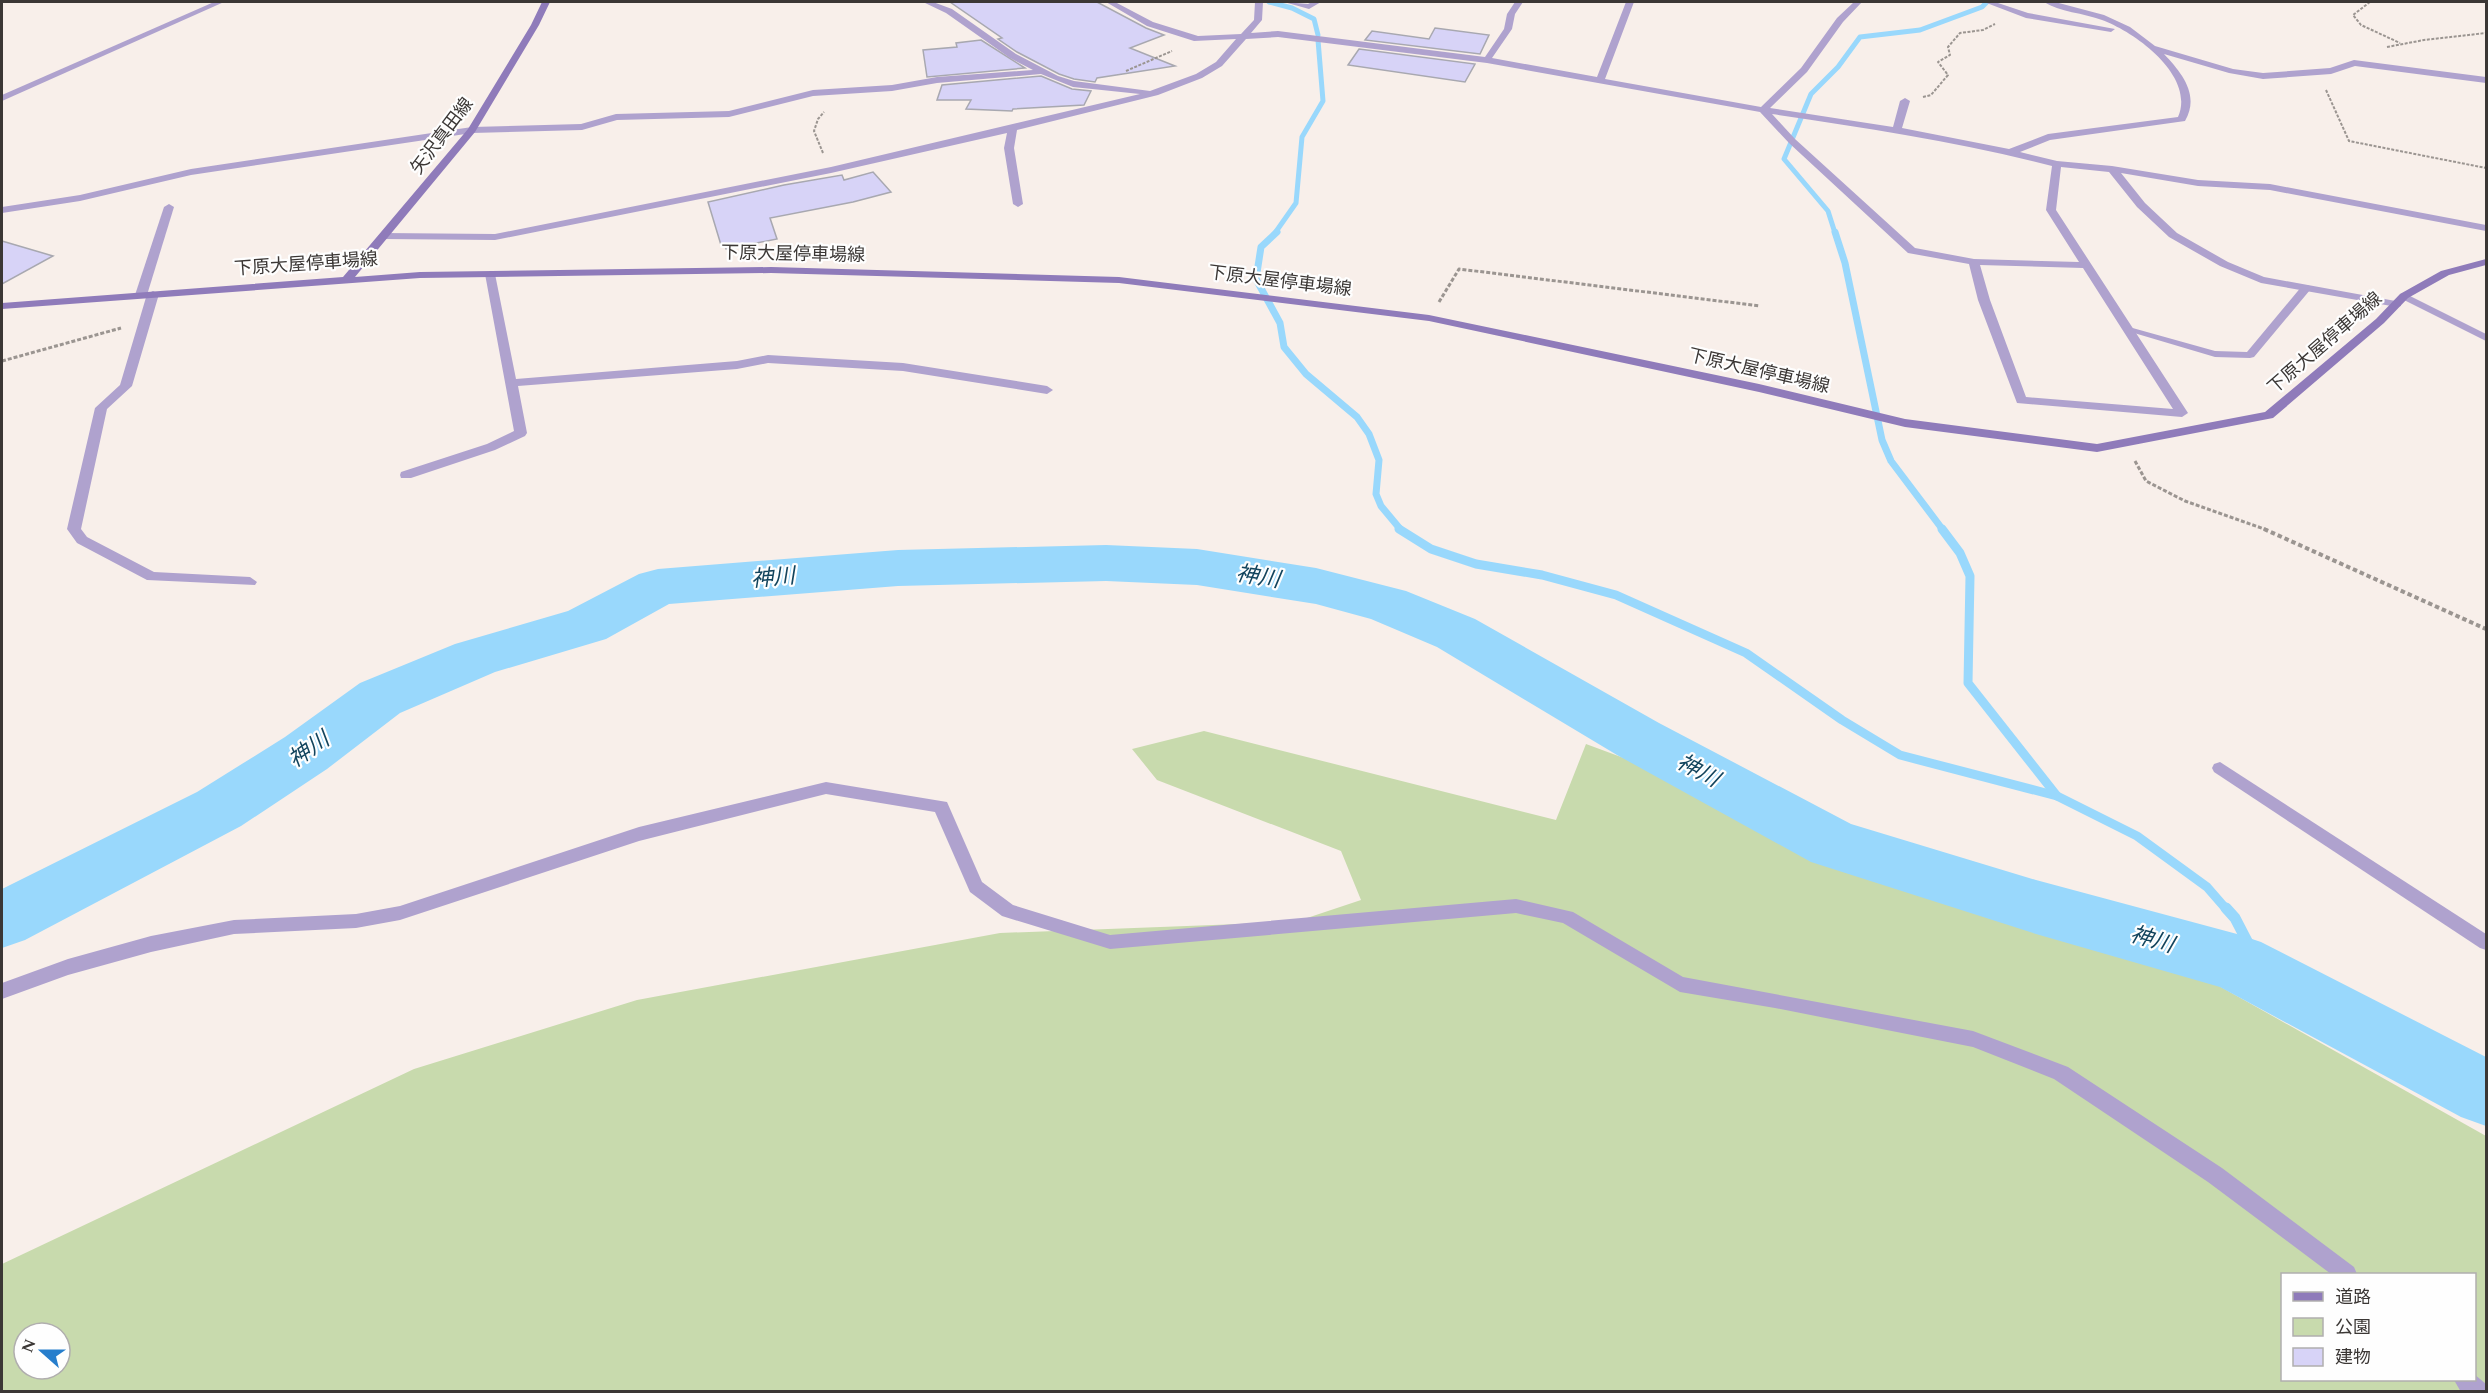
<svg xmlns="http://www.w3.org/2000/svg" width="2488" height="1393" viewBox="0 0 2488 1393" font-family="Spectral,'Noto Sans JP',serif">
	<rect width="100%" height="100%" fill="#f8efea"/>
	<!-- green -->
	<path fill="#c8daad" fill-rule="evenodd" d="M1204,731L1556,820L1586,744L2180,964L2486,1136V1391L2,1392V1264L414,1069L637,1000L1000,933L1295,922L1361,900L1341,851L1157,780L1132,749ZM2282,1274H2474V1380H2282ZM24,1333H60V1369H24Z"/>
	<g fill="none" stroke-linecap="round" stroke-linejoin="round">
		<!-- stream-far3 -->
		<g stroke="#99d8fc" stroke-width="5">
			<path d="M1269,2L1292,8L1314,19L1318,35"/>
			<path d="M1275,233L1296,203L1302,137L1323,101L1318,40"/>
			<path d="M1835,233L1828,211L1784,159L1811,94L1838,67L1860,37L1920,30L1982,7L1987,2"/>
		</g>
		<!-- stream-far2 -->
		<g stroke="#99d8fc" stroke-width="7">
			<path d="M1277,232L1261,247L1256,279L1280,323L1284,347L1306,374L1357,417L1369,434L1379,460L1376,494L1381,506L1401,530"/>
			<path d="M1835,232L1845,263L1882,440L1891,461L1943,530"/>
		</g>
		<!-- stream-far1 -->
		<g stroke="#99d8fc" stroke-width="9">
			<path d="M1399,529L1431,549L1476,564L1542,575L1616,595L1746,653L1842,720L1900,755L2057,796L2137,836L2207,887L2227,910"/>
			<path d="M1942,529L1960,553L1970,576L1968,683L2057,796"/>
		</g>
		<!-- stream -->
		<path stroke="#99d8fc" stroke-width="11" d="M2226,908L2235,918L2249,945L2237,963"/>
		<!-- river -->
		<path fill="#99d8fc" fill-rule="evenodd" d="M1106,545L1197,549L1316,568L1406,591L1475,619L1659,723L1851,824L2036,880L2237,934L2261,942L2486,1057V1126L2461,1117L2220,987L2036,934L1811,862L1617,755L1437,647L1371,619L1316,604L1197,585L1106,581L898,586L669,604L606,639L495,672L400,713L327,769L241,826L25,940L2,948V889L197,792L285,737L360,683L455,644L568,611L639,574L658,569L898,550Z"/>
	</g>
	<!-- building -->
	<g fill="#d7d3f7" stroke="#a8a8b0" stroke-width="1.5">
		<path d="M950,2H1097L1146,28L1164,35L1130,48L1175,66L1097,78L1095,82L1074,79L1059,74L1017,52L998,39L1002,38Z"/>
		<path d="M1435,28L1489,35L1480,54L1365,40L1372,31L1429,39Z"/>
		<path d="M981,40L1025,68L927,77L923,50L957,47L956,43Z"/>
		<path d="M1359,49L1475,64L1465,82L1348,65Z"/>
		<path d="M1041,76L1072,89L1091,91L1084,105L1013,109L1012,111L966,109L971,100H937L942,85Z"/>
		<path d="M873,172L891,192L853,202L770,218L777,239L726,249L724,244L721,245L708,202L784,185L842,175L844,180Z"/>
		<path d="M2,241L53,256L2,284Z"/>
	</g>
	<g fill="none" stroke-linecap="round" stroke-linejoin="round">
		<!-- path-far2 -->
		<g stroke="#9b9591" stroke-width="2" stroke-dasharray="3 1.5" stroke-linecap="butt">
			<path d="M2370,2L2353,15L2361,25L2400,43"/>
			<path d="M2387,47L2424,40L2486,33"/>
			<path d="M1126,71L1172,51"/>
			<path d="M2326,90L2349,141L2486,168"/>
			<path d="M1923,97L1931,95L1948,75L1938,62L1950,55L1948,47L1960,33L1983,30L1995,24"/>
			<path d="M823,153L814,131L818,119L824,112"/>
		</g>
		<!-- path-far1 -->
		<g stroke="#9b9591" stroke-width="3" stroke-dasharray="4 2" stroke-linecap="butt">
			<path d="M1439,302L1459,269L1760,306"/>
			<path d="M2,361L121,328"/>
			<path d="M2135,461L2146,481L2185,501L2267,530"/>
		</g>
		<!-- path -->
		<path stroke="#9b9591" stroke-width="4" stroke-dasharray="4.5 3" stroke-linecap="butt" d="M2264,529L2486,629"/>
		<!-- lane -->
		<path fill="#afa2ce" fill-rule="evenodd" d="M2306,285L2310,286V290L2254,357L2250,358L2215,357L2124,330L2129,327L2215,351L2247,352L2302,286Z"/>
		<!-- street -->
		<g fill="#afa2ce" fill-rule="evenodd">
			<path d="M214,2H224L2,101V95Z"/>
			<path d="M923,2H933L952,9L1016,54L1058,76L1074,81L1150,91L1196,74L1216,62L1236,39L1194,41L1147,26L1106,2H1115L1153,22L1198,36L1241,34L1254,20L1255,2H1263L1262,20L1251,33L1278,31L1485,57L1504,29L1507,14L1515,2H1523L1515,14L1512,29L1492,58L1597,77L1626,2H1634L1605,79L1761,107L1801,68L1837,18L1854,2H1862L1843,22L1807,72L1770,108L1893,127L1900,101L1905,98L1910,101L1902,128L2009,149L2048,134L2178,117C2196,76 2135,32 2102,20C2084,13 2059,12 2044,2H2055L2104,15L2130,27L2155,46L2233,69L2263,73L2330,68L2354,60L2486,77V83L2355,66L2331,74L2263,79L2229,73L2164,54C2182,73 2200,95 2185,121L2050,140L2020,152L2057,161L2112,166L2198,180L2270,184L2486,225V231L2270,190L2198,186L2121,173L2145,203L2177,233L2228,262L2264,277L2401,302V306L2397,307L2261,283L2220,266L2169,237L2137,207L2109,172L2061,167L2056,210L2188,413L2182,417L2017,403L1978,300L1969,264L1908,253L1789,143L1760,112L1487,63L1278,37L1246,39L1222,66L1202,78L1158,95L1017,130L1014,148L1023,204L1018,207L1013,204L1004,148L1007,133L831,173L495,240L383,239L378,236L383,233L495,234L831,167L1140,94L1073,87L1041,74L937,83L892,91L813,96L729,117L617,120L582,130L472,133L191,175L80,201L2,213V207L80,195L191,169L472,127L581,124L616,114L729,111L813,90L892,85L937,77L1033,70L1010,58L946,13ZM1772,114C1866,128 1960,142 2052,166L2046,210L2079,262L1974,259L1915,248L1795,139ZM1980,265L2083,268L2173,409L2026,397L1990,300Z"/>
			<path d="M1284,2L1308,4L1312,2H1321L1309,9Z"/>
			<path d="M1984,2H1995L2028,13L2115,29L2111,32L2026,18Z"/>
			<path d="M169,204L174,207L147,295L145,297H137L135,295L164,207Z"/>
			<path d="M490,271L495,274L516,379L737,361L768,355L903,363L1047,386L1053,390L1047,394L903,371L768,363L737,369L518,386L527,433L525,436L495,450L411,478H401L400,475L401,472L487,444L514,431L485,274Z"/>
			<path d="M153,291L159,294L132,386L107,409L81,529L87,537L154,572L250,577L257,582L255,585L147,580L77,543L67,529L95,408L120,385L147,294Z"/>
			<path d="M2404,293L2486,334V341L2400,298V294Z"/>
			<path d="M2220,762L2486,934V950L2480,948L2214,772L2212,768L2214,764Z"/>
			<path d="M826,782L947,802L982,882L1013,905L1110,935L1516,899L1573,912L1683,977L1973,1031L2068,1067L2222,1168L2354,1267L2357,1274H2331L2208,1182L2054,1079L1973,1047L1775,1008L1680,992L1563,923L1516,913L1110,949L1002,916L970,892L935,812L826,794L639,841L400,920L356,928L234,934L151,952L68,975L2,999V983L68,959L151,936L234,920L356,914L400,906L639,827Z"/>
			<path d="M2474,1374L2486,1384V1392H2461L2454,1380H2474Z"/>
		</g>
		<!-- secondary -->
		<path fill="#8f7bba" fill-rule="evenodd" d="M542,2H550L539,25L475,132L355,277L420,272L771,267L1119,277L1429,315L1759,384L1905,419L2097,444L2265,412L2376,319L2400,294L2441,271L2486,259V265L2449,275L2408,298L2384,323L2273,418L2097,452L1905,427L1759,392L1429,321L1119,283L771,273L420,278L2,309V303L343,277L468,129L531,25Z"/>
	</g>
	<g text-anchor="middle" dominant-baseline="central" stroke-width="4.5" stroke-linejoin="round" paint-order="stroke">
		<!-- far-street labels -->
		<g font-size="18" fill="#3b3735" stroke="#fefefe">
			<text transform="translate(442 136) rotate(-53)">矢沢真田線</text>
			<text transform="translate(793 254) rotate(1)">下原大屋停車場線</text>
			<text transform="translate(306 264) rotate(-4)">下原大屋停車場線</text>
			<text transform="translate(1280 281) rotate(7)">下原大屋停車場線</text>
			<text transform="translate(2325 343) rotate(-41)">下原大屋停車場線</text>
			<text transform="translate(1759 371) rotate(13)">下原大屋停車場線</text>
		</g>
		<!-- water labels -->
		<g font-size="22" font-style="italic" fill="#12445d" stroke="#fefefe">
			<text transform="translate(1258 577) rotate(9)">神川</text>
			<text transform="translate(773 578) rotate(-5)">神川</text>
			<text transform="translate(309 750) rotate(-35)">神川</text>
			<text transform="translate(1698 771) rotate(28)">神川</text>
			<text transform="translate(2152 940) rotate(16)">神川</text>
		</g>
	</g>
	<!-- border -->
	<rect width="2488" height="1393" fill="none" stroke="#3b3735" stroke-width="6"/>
	<!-- legend -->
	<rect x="2281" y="1273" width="195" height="108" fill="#fefefe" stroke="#b0aeae" stroke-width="1.5"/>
	<rect x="2293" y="1292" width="30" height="9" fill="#8f7bba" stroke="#b0aeae" stroke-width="1.5"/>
	<text x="2335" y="1303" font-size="18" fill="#3b3735">道路</text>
	<rect x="2293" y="1318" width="30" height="18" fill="#c8daad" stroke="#b0aeae" stroke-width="1.5"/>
	<text x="2335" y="1333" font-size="18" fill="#3b3735">公園</text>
	<rect x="2293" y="1348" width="30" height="18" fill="#d7d3f7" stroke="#b0aeae" stroke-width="1.5"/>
	<text x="2335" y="1363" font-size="18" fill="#3b3735">建物</text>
	<!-- north arrow -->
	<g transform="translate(42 1351) rotate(291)"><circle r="28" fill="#fefefe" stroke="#b0aeae" stroke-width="1.5"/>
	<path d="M0-4.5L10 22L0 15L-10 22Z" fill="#277ecc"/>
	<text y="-9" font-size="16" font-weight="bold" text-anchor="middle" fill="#3b3735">N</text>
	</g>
</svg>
